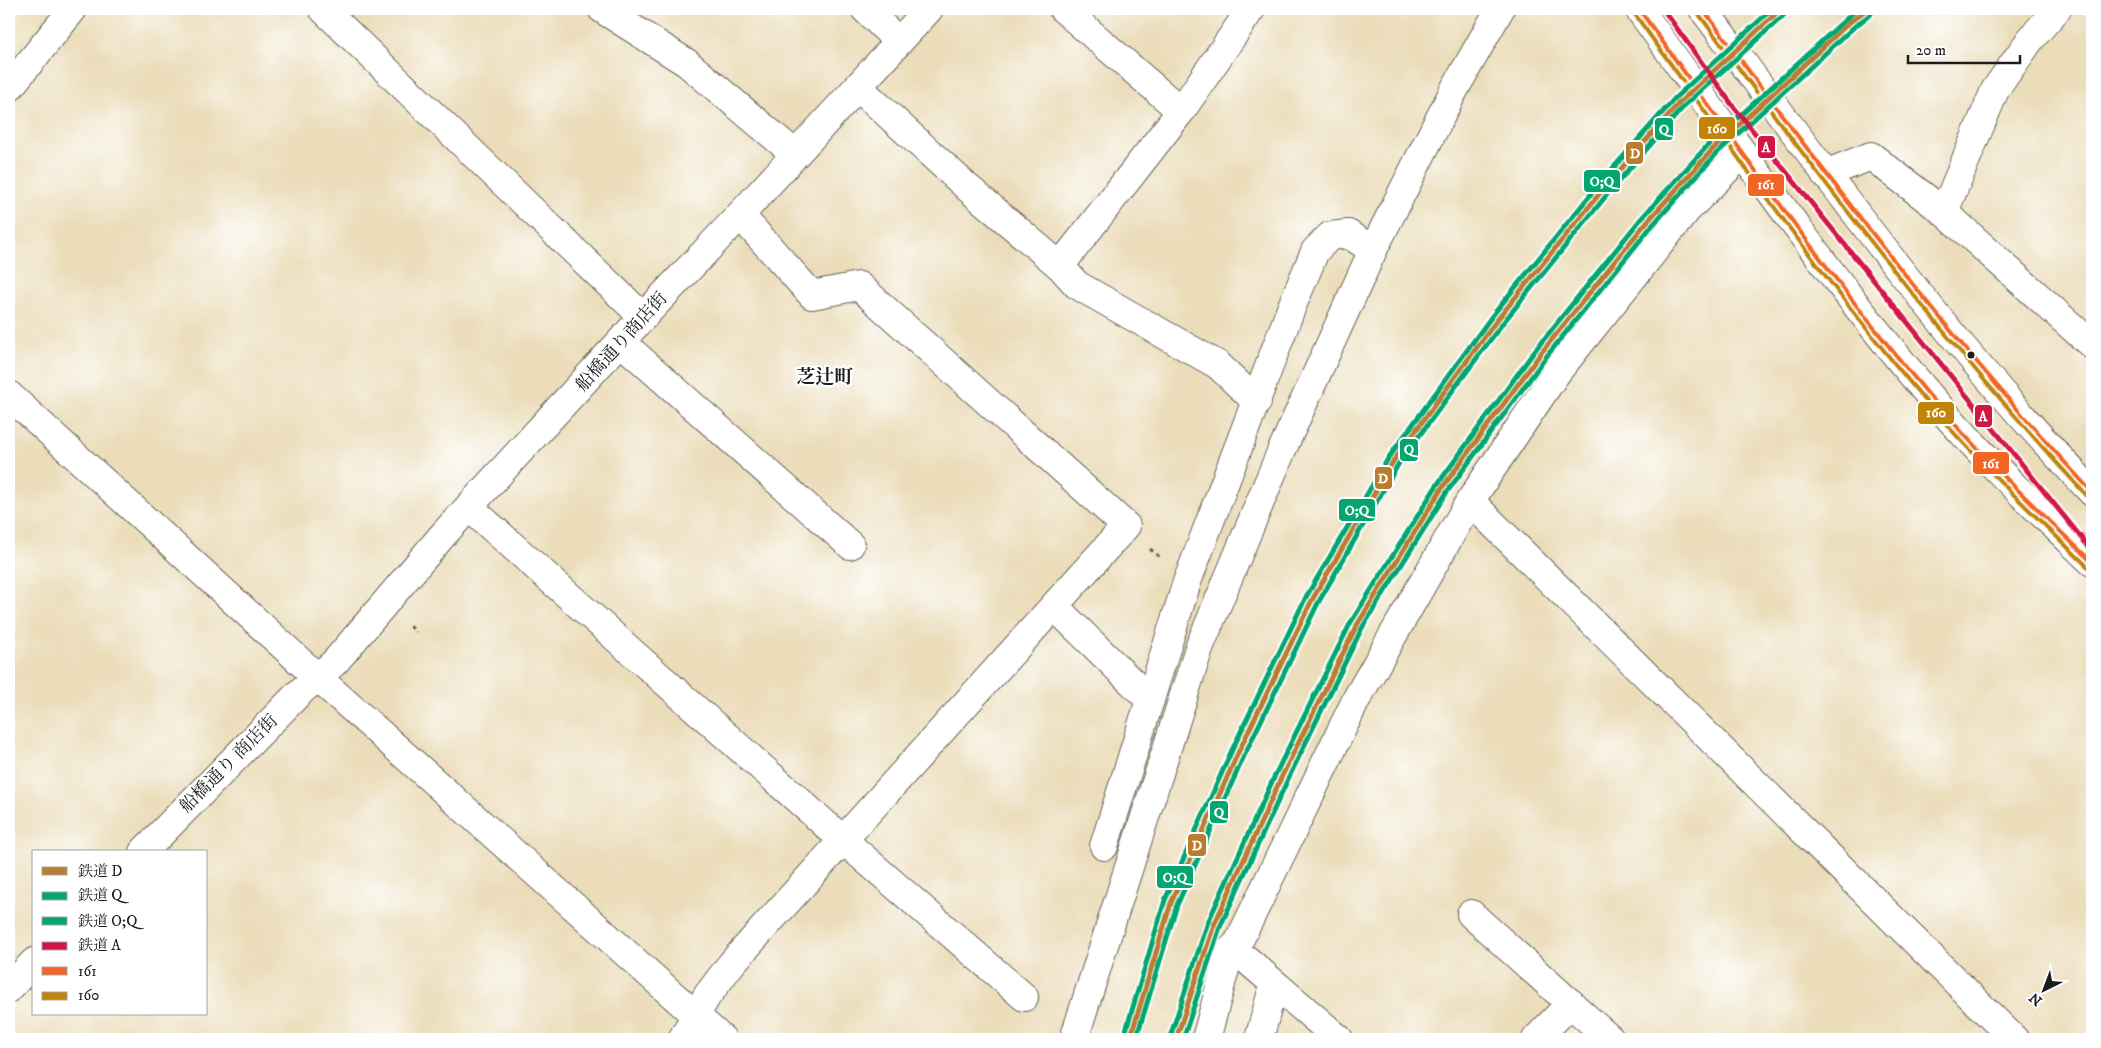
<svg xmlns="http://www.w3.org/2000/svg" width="2101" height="1048" viewBox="0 0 2101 1048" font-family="'IM FELL DW Pica','Noto Serif JP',serif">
	<rect width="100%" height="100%" fill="#fff"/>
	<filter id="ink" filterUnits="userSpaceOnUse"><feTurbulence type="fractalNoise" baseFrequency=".02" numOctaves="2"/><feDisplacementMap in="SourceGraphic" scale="10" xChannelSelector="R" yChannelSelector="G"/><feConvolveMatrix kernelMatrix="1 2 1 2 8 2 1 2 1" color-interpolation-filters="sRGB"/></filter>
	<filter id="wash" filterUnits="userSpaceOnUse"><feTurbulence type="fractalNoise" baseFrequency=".0096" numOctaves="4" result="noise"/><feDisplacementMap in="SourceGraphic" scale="20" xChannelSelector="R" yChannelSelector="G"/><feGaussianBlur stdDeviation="1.12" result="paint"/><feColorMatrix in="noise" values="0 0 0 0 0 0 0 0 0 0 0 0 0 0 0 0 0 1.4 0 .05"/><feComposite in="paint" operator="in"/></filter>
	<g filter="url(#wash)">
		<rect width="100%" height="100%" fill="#ebddba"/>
	</g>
	<g filter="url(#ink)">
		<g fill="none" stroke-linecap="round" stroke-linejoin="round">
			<defs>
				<g id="minor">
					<path d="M323,9L643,317"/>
					<path d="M602,9L687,63L795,154"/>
					<path d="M865,9L898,41"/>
					<path d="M1063,9L1181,111"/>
					<path d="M858,87L968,188L1060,266L1077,285L1218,365L1257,402"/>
					<path d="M9,88L73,9"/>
					<path d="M1825,174L1871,156L1944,212L2092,345"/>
					<path d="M1944,212L1995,90L2030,40L2057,9"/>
					<path d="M1060,266L1181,111L1251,9"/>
					<path d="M621,342L850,545"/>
					<path d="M9,395L317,677L722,1039"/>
					<path d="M1470,501L2014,1039"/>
					<path d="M470,508L843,840L1024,997"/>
					<path d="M1054,606L1150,700"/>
					<path d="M1104,846L1187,582L1292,306L1315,251L1330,236L1348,234L1373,250"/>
					<path d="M143,852L299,693L335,662L442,536L643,317L740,215L929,9"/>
					<path d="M1471,914L1610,1039"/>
					<path d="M1230,951L1247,960L1339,1039"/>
					<path d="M9,988L34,962"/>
					<path d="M682,1039L707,996L732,963L1126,526L859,286L812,295L740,215"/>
					<path d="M1074,1039L1199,648L1281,452L1373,250L1454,90L1500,9"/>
					<path d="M1206,1039L1230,951L1238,943L1357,698L1470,501L1557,372L1686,211L1743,153"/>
					<path d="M1259,1039L1274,984"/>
					<path d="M1536,1039L1571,1003"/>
				</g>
				<g id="highway">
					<path d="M1639,9C1733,139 1825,272 1929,395C1980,455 2036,508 2092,562"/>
					<path d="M1703,9C1826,175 1948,343 2092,492"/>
				</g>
			</defs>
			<!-- minor casing -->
			<use href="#minor" stroke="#646053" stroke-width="30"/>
			<!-- highway casing -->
			<use href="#highway" stroke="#646053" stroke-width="30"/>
			<!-- path -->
			<g stroke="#646053" stroke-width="3" stroke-dasharray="4 4" stroke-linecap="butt">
				<path d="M1150,549L1161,558"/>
				<path d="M410,626L416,632"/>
			</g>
			<!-- minor -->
			<use href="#minor" stroke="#fff" stroke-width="28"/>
			<!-- highway -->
			<use href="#highway" stroke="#fff" stroke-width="28"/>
			<defs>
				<g id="bus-1">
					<path d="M1639,9C1733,139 1825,272 1929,395C1979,454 2036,508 2092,562"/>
					<path d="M1703,9C1826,176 1950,340 2092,492"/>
				</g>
				<g id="bus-2">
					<path d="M1634,13C1728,143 1820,276 1924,399C1975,459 2031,512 2088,567"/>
					<path d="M1698,13C1821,180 1946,344 2087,496"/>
				</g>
			</defs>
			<!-- bus-1 casing -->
			<use href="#bus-1" stroke="#fff" stroke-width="8"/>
			<!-- bus-2 casing -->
			<use href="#bus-2" stroke="#fff" stroke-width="8"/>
			<!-- bus-1 -->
			<use href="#bus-1" stroke="#f26522" stroke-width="4"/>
			<!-- bus-2 -->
			<use href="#bus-2" stroke="#c08407" stroke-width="4"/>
			<defs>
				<g id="rail-1">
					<path d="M1130,1039L1171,903L1238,753L1312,600L1394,460L1497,320L1605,187L1680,102L1781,9"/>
					<path d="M1176,1039L1214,925L1282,776L1357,625L1442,488L1541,353L1645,224L1713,149L1850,22L1867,9"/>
				</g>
				<g id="rail-2">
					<path d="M1136,1039L1177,905L1244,756L1318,603L1399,463L1502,324L1610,191L1684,106L1785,14"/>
					<path d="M1183,1039L1220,927L1288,779L1362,628L1447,492L1546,357L1650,228L1717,153L1854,27L1871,14"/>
				</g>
				<g id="rail-3">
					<path d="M1124,1037L1165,900L1232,750L1306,597L1389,457L1492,316L1600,183L1676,97L1772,9"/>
					<path d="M1170,1037L1208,922L1276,773L1351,622L1437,485L1536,349L1640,220L1709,144L1857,9"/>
				</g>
				<path id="rail-4" d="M1663,9L1733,106L2092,551"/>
			</defs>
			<!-- rail-1 casing -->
			<use href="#rail-1" stroke="#fff" stroke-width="9"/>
			<!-- rail-2 casing -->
			<use href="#rail-2" stroke="#fff" stroke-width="9"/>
			<!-- rail-3 casing -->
			<use href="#rail-3" stroke="#fff" stroke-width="9"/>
			<!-- rail-4 casing -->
			<use href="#rail-4" stroke="#fff" stroke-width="9"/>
			<!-- rail-1 -->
			<use href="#rail-1" stroke="#ba7c31" stroke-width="5"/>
			<!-- rail-2 -->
			<use href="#rail-2" stroke="#03a66f" stroke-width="5"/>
			<!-- rail-3 -->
			<use href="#rail-3" stroke="#03a66f" stroke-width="5"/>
			<!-- rail-4 -->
			<use href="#rail-4" stroke="#d21644" stroke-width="5"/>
		</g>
	</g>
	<!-- markers -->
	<circle fill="#1c1c1c" stroke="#fff" stroke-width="2" cx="1971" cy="355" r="4.5"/>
	<g text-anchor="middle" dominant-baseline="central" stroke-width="4.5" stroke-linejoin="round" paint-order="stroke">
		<!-- street labels -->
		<g font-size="18" fill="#1c1c1c" stroke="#fff">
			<text transform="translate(622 342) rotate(-48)">船橋通り商店街</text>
			<text transform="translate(229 764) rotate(-45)">船橋通り 商店街</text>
		</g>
		<!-- neighbourhood labels -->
		<g font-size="19" font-weight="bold" fill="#1c1c1c" stroke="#fff">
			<text x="825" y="377">芝辻町</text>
		</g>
	</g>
	<g stroke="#fff" stroke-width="2">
		<rect x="1698" y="116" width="38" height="24" rx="5" fill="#c08407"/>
		<rect x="1654" y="117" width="20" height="24" rx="5" fill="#03a66f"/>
		<rect x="1757" y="135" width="19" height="24" rx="5" fill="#d21644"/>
		<rect x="1625" y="141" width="19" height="24" rx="5" fill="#ba7c31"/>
		<rect x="1583" y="169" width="38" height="24" rx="5" fill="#03a66f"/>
		<rect x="1747" y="173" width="38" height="24" rx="5" fill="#f26522"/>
		<rect x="1917" y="401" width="38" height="24" rx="5" fill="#c08407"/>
		<rect x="1974" y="404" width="19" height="24" rx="5" fill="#d21644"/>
		<rect x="1399" y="438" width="20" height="24" rx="5" fill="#03a66f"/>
		<rect x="1972" y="451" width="38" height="24" rx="5" fill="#f26522"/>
		<rect x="1374" y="466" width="19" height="24" rx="5" fill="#ba7c31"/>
		<rect x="1338" y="498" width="38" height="24" rx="5" fill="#03a66f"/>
		<rect x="1209" y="800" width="20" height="24" rx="5" fill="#03a66f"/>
		<rect x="1187" y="833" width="20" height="24" rx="5" fill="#ba7c31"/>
		<rect x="1156" y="865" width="38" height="24" rx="5" fill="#03a66f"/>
	</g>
	<g font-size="14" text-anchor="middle" font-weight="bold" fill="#fff">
		<text x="1717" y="133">160</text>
		<text x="1664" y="134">Q</text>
		<text x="1766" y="152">A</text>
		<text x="1635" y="158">D</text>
		<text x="1602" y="186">O;Q</text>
		<text x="1766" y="189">161</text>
		<text x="1936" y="417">160</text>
		<text x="1983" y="421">A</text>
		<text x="1409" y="454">Q</text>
		<text x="1991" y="468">161</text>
		<text x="1383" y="483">D</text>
		<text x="1357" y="515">O;Q</text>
		<text x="1219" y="817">Q</text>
		<text x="1197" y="850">D</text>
		<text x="1175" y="882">O;Q</text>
	</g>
	<!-- margin -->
	<rect width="2101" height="1048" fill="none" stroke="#fff" stroke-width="30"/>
	<!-- legend -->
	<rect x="32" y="850" width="175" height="165" fill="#ffffff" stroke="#a4a4a4"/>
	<rect x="42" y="867" width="25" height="8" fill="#ba7c31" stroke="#a4a4a4"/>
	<text x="78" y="876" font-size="15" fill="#1c1c1c">鉄道 D</text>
	<rect x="42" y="892" width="25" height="8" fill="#03a66f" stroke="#a4a4a4"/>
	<text x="78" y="900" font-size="15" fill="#1c1c1c">鉄道 Q</text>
	<rect x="42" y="917" width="25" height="8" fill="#03a66f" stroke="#a4a4a4"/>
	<text x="78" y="926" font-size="15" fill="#1c1c1c">鉄道 O;Q</text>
	<rect x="42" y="942" width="25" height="8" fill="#d21644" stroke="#a4a4a4"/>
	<text x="78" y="950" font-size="15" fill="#1c1c1c">鉄道 A</text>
	<rect x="42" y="967" width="25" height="8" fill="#f26522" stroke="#a4a4a4"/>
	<text x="78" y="976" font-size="15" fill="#1c1c1c">161</text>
	<rect x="42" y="992" width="25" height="8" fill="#c08407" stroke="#a4a4a4"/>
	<text x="78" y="1000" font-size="15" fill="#1c1c1c">160</text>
	<!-- north arrow -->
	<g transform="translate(2044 990) rotate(222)" stroke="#ffffff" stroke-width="4" paint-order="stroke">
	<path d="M0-4L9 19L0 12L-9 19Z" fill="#1c1c1c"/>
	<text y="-8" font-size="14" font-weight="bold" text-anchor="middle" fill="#1c1c1c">N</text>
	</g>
	<!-- scale -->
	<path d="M1908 55v8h112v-8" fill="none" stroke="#1c1c1c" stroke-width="2.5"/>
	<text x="1916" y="55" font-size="15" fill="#1c1c1c" stroke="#ffffff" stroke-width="4" paint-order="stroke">20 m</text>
</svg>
